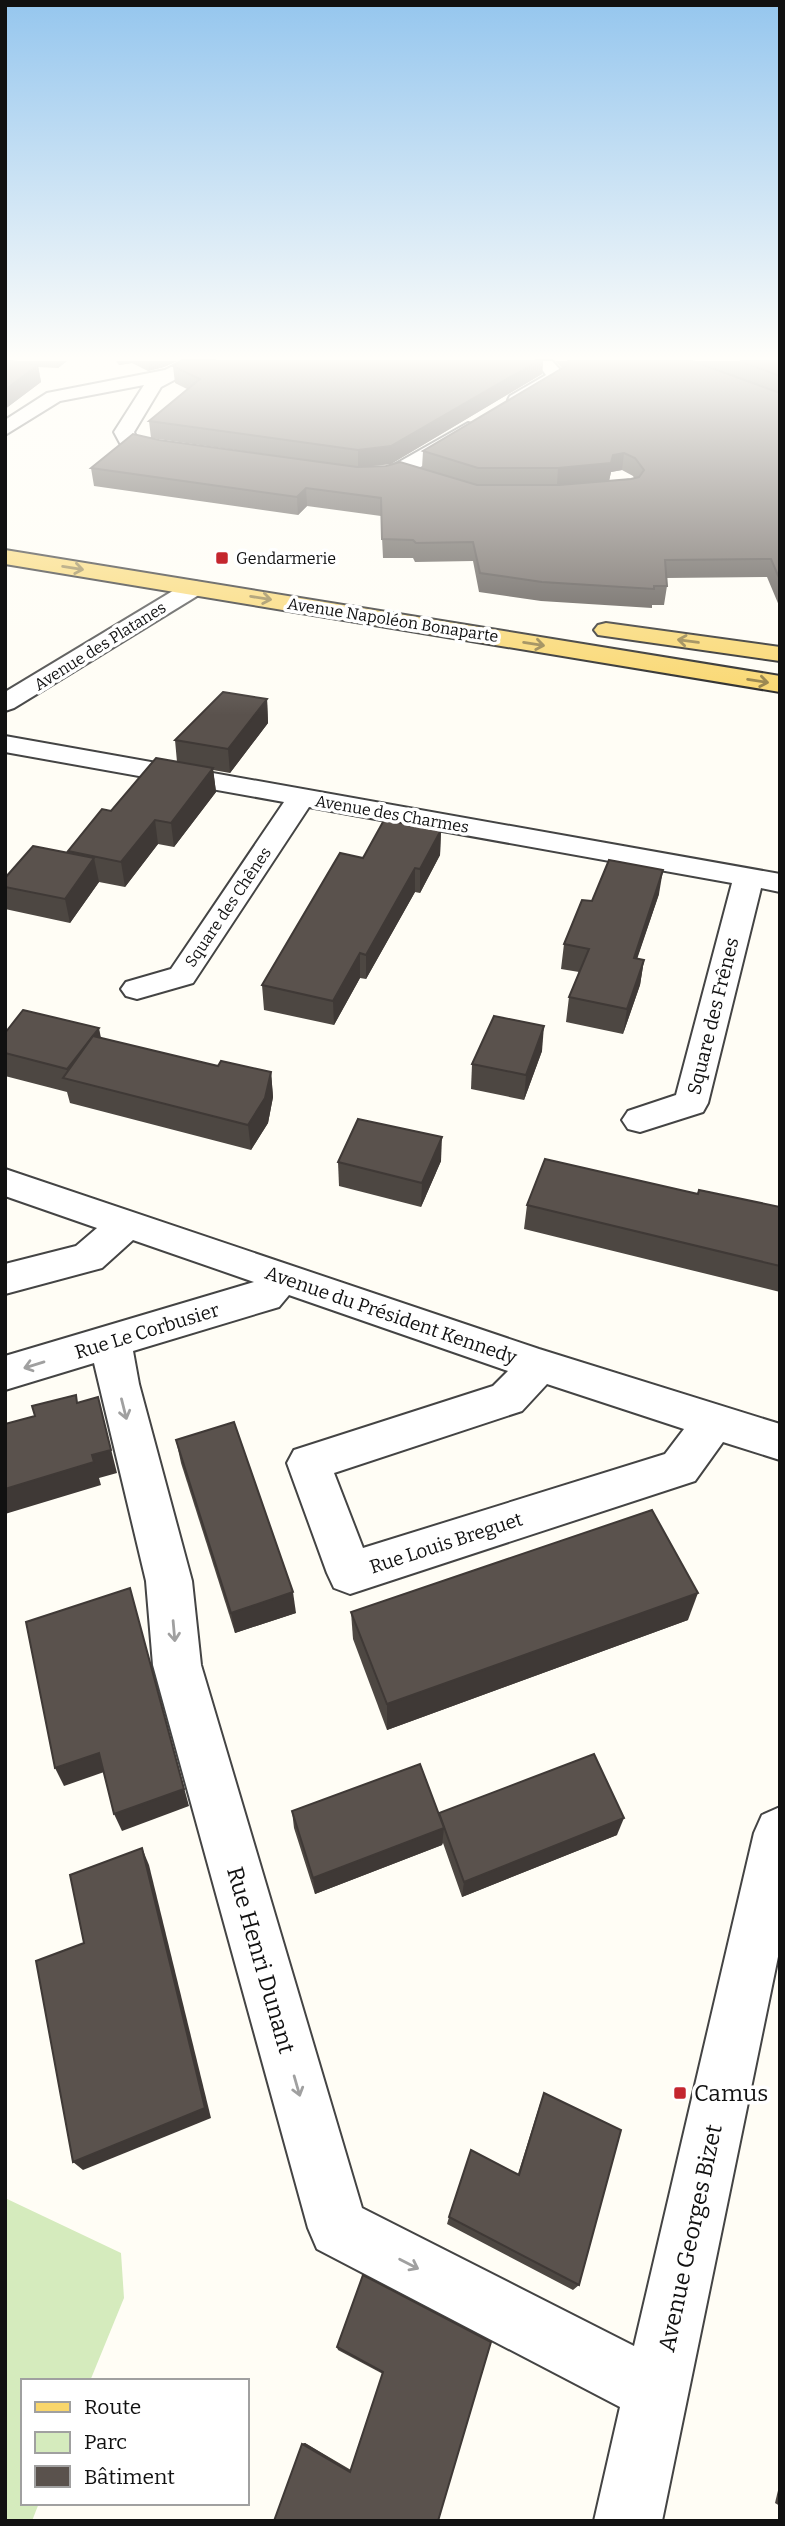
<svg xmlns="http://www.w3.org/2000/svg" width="785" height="2526" viewBox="0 0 785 2526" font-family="Bitter,serif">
	<rect width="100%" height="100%" fill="#fffdf5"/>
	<!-- green -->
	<path fill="#d5ebbd" d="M5,2198L121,2253L124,2298L90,2381H23V2503H39L32,2521H5Z"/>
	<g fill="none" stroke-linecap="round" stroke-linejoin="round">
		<defs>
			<g id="minor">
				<path d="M183,361H215L212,365L195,369L161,387L134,432L136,437L185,447L188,451L185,455L178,457L121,445L114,432L144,385L60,401L5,435V420L47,393L165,370Z"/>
				<path d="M536,361H552L566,376L524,404H510L508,400L510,396L546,375Z"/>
				<path d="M468,423L475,425L478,429L475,433C439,455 397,491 352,480L349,476L352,472C365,468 379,471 392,466Z"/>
				<path d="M194,581L202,583L205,588L202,593L14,708L5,711V692L186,583Z"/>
				<path d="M5,736L780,874V892L761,888L708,1103L703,1112L640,1132L628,1129L622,1120L628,1111L676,1095L732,883L309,807L193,983L137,999L126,996L121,989L126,982L171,969L284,802L5,752Z"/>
				<path d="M5,1169L539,1349L780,1424V1460L723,1442L695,1481L350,1594L334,1588L327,1573L287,1463L294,1450L493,1386L508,1371L289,1295L279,1307L133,1351L139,1384L192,1581L201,1665L362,2208L634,2346L754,1833L762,1815L780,1807V1947L662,2521H594L620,2407L317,2249L308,2228L153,1665L146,1581L94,1363L5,1390V1356L254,1282L133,1240L102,1268L5,1294V1264L76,1246L97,1228L5,1196ZM547,1384L684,1429L665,1454L363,1548L334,1473L522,1411Z"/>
			</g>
			<g id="major">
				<path d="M5,550L780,676V692L5,564Z"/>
				<path d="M606,623L780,647V661L598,635L594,630L598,625Z"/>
			</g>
		</defs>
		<!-- minor casing -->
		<use href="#minor" stroke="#444" stroke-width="4"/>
		<!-- major casing -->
		<use href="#major" stroke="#222" stroke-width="4"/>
		<!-- minor -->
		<use href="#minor" fill="#fff" fill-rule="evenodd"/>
		<!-- major -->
		<use href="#major" fill="#f9d66b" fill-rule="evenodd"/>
	</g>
	<!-- wall -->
	<g fill="#4d4742" fill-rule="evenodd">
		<path d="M5,361H67L58,368L38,367L41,382L5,409Z"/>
		<path d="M116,361H177L164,367L148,371L132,363L119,365Z"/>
		<path d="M183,361H543L542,374L391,464L364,467L422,468L423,451L562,368L555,361H692L731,375L694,361H780V608L767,577L666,578L667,586L664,605H652V608L541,601L479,592L473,561L415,562L413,558H383L381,516L307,506L298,515L94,486L91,468L159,440L311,461L151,438L149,421L187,389L175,383L173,366ZM622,470L633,476L634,478L609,481L611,472Z"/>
		<path d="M267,699L268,723L230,773L213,770L216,792L174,847L158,844L125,887L99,882L70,923L5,909V878L68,853V851L111,811L177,762L175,740Z"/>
		<path d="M441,830L440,855L420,893L415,892L366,979L360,978L334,1025L264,1010L262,985L363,858Z"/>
		<path d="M659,894L637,958L644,960L640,985L623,1034L566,1022L569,997L579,972L561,969L564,944L592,901Z"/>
		<path d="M5,1033L101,1038L218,1066L271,1072L273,1097L268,1123L251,1150L70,1103L67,1092L5,1076Z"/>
		<path d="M542,1051L524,1100L471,1089L472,1064Z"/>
		<path d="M441,1161L421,1207L339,1186L338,1162Z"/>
		<path d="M698,1194L780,1207V1292L524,1229L527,1205Z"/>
		<path d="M176,1440L296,1613L235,1633L181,1463Z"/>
		<path d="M351,1612L688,1620L387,1730L353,1639Z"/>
		<path d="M292,1811L439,1815L617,1835L462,1897L443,1843L442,1845L315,1894L294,1828Z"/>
		<path d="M544,2093L579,2285L573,2290L447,2224L449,2217L518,2174L540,2104Z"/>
		<path d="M363,2275L438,2521L302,2444L305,2443L351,2470L383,2374L338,2350L337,2347Z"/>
		<path d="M780,2482V2506L775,2503Z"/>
	</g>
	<!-- shaded-wall -->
	<g fill="#3f3936">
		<path d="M56,361H67L58,368Z"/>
		<path d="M118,361H132V363L119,365Z"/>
		<path d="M147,361H177L164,367L148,371Z"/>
		<path d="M538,361H543L542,374L391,464L358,467V450Z"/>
		<path d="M38,365L41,382L5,409V390Z"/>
		<path d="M624,453L622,470L611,472L609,481L557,485L558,468Z"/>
		<path d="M306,488L307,506L298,515L297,497Z"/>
		<path d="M267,699L268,723L230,773L228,749Z"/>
		<path d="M213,768L216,792L174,847L171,823Z"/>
		<path d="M155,820L158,844L125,887L121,862Z"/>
		<path d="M441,830L440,855L420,893V869Z"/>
		<path d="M94,858L99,882L70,923L65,899Z"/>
		<path d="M415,868V892L366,979V955Z"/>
		<path d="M663,870L659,894L629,983L634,958Z"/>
		<path d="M360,953V978L334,1025L333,1001Z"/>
		<path d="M644,960L640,985L623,1034L627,1009Z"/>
		<path d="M544,1026L542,1051L524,1100L526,1075Z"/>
		<path d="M99,1028L104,1053L70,1080L67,1069Z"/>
		<path d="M271,1072L273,1097L268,1123L251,1150L248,1125Z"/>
		<path d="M442,1137L441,1161L421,1207L422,1183Z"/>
		<path d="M98,1397L117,1473L99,1478L101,1485L5,1514V1489L92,1455Z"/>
		<path d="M130,1588L189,1806L122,1831L114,1814Z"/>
		<path d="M293,1592L296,1613L235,1633L231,1613Z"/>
		<path d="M698,1593L688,1620L387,1730V1704Z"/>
		<path d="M99,1753L107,1771L64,1786L55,1768Z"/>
		<path d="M624,1818L617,1835L462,1897L464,1882Z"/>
		<path d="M444,1828L442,1845L315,1894L313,1878Z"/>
		<path d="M142,1848L149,1865L211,2118L83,2170L73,2162Z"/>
		<path d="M305,2443L351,2471L350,2472L302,2444Z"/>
	</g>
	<!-- building -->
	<g fill="#5a524d" stroke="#3f3936" stroke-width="2">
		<path d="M5,361H11L38,365L5,390Z"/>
		<path d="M183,361H538L391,446L358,450L149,421L200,379L173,366Z"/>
		<path d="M568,361H692L780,393V580L771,559L665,560L667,586H654V589L542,582L480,573L473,542L416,543L413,540L382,539L381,498L306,488L297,497L91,468L133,434L159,440L357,467L386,466L400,462L477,485H559L631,479L639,477L644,470L635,458L624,453L613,455L611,463L558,468H478L423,451L566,366Z"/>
		<path d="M740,361H780V376Z"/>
		<path d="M223,692L267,699L228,749L175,740Z"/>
		<path d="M156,758L213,768L171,823L155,820L121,862L68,851L102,809L111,811Z"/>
		<path d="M384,820L441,830L420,869L415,868L366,955L360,953L333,1001L262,985L340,853L363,858Z"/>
		<path d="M33,846L94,858L65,899L5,887V878Z"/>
		<path d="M609,860L663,870L634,958L644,960L627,1009L569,997L589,949L564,944L582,900L592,901Z"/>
		<path d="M23,1010L99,1028L67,1069L5,1053V1033Z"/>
		<path d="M494,1016L544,1026L526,1075L472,1064Z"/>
		<path d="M93,1036L218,1066L221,1061L271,1072L265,1098L248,1125L63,1078Z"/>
		<path d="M358,1119L442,1137L422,1183L338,1162Z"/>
		<path d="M545,1159L698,1194L699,1190L780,1207V1266L527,1205Z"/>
		<path d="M76,1395L77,1403L98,1397L111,1450L92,1455L94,1462L5,1489V1424L35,1416L32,1406Z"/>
		<path d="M234,1422L293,1592L231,1613L176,1440Z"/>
		<path d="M652,1510L698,1593L387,1704L351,1612Z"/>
		<path d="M130,1588L184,1789L114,1814L99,1753L55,1768L26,1622Z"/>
		<path d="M594,1754L624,1818L464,1882L439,1813Z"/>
		<path d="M420,1764L444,1828L313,1878L292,1811Z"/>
		<path d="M142,1848L205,2108L73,2162L36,1961L84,1943L70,1875Z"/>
		<path d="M544,2093L621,2130L579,2285L449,2217L471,2150L519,2175Z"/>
		<path d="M363,2275L491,2342L438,2521H274L302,2444L350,2472L383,2372L337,2347Z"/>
	</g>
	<!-- one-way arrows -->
	<defs><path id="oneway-shaft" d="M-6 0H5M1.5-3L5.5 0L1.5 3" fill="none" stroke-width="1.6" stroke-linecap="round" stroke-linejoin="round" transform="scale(1.75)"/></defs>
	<g stroke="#917d42">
		<use href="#oneway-shaft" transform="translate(73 568) rotate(9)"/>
		<use href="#oneway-shaft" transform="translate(261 598) rotate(9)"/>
		<use href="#oneway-shaft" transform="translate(688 641) rotate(-172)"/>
		<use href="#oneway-shaft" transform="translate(534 644) rotate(9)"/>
		<use href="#oneway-shaft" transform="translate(758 681) rotate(9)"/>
	</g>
	<g stroke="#a0a0a0">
		<use href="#oneway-shaft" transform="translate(34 1365) rotate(163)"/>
		<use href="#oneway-shaft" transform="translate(124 1409) rotate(76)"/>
		<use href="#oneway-shaft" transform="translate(174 1631) rotate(85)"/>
		<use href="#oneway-shaft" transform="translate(297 2086) rotate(74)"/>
		<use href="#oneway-shaft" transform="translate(409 2264) rotate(27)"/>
	</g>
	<!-- sky -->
	<linearGradient id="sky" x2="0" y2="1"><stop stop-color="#95c6ee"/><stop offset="0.5" stop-color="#fffefa"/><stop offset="1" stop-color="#fffefa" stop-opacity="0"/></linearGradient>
	<rect width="785" height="715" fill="url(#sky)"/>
	<!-- markers -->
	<g fill="#c4262e" stroke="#fff" stroke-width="2.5">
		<rect x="215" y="551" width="14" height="14" rx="3.5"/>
		<rect x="673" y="2086" width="14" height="14" rx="3.5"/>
	</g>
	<g text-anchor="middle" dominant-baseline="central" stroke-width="7" stroke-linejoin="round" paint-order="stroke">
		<!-- far-poi labels -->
		<g font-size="16" fill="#111" stroke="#fff" text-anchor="start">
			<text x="236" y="558">Gendarmerie</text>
		</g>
		<!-- far-street labels -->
		<g font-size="16" fill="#111" stroke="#fff">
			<text transform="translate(393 620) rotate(9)">Avenue Napoléon Bonaparte</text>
			<text transform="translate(100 646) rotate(-32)">Avenue des Platanes</text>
			<text transform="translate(392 814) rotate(10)">Avenue des Charmes</text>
			<text transform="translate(228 907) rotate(-56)">Square des Chênes</text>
		</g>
		<!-- street labels -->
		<g font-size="19" fill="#111" stroke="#fff">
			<text transform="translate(713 1016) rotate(-76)">Square des Frênes</text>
			<text transform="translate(391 1315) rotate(19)">Avenue du Président Kennedy</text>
			<text transform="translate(147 1331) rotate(-17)">Rue Le Corbusier</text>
			<text transform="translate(446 1543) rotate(-18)">Rue Louis Breguet</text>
		</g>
		<!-- near-street labels -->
		<g font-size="23" fill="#111" stroke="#fff">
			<text transform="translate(261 1960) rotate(74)">Rue Henri Dunant</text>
			<text transform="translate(690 2238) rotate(-78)">Avenue Georges Bizet</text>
		</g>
		<!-- near-poi labels -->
		<g font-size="23" fill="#111" stroke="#fff" text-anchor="start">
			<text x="694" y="2093">Camus</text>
		</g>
	</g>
	<!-- border -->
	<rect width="785" height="2526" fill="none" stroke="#111111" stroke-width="14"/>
	<!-- legend -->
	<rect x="21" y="2379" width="228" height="126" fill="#ffffff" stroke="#a0a0a0" stroke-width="2"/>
	<rect x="35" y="2402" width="35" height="10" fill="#f9d66b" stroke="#a0a0a0" stroke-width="2"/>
	<text x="84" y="2414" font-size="21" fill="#111111">Route</text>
	<rect x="35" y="2432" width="35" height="21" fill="#d5ebbd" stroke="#a0a0a0" stroke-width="2"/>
	<text x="84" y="2449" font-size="21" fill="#111111">Parc</text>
	<rect x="35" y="2466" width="35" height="21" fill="#5a524d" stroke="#a0a0a0" stroke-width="2"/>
	<text x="84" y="2484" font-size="21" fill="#111111">Bâtiment</text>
</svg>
